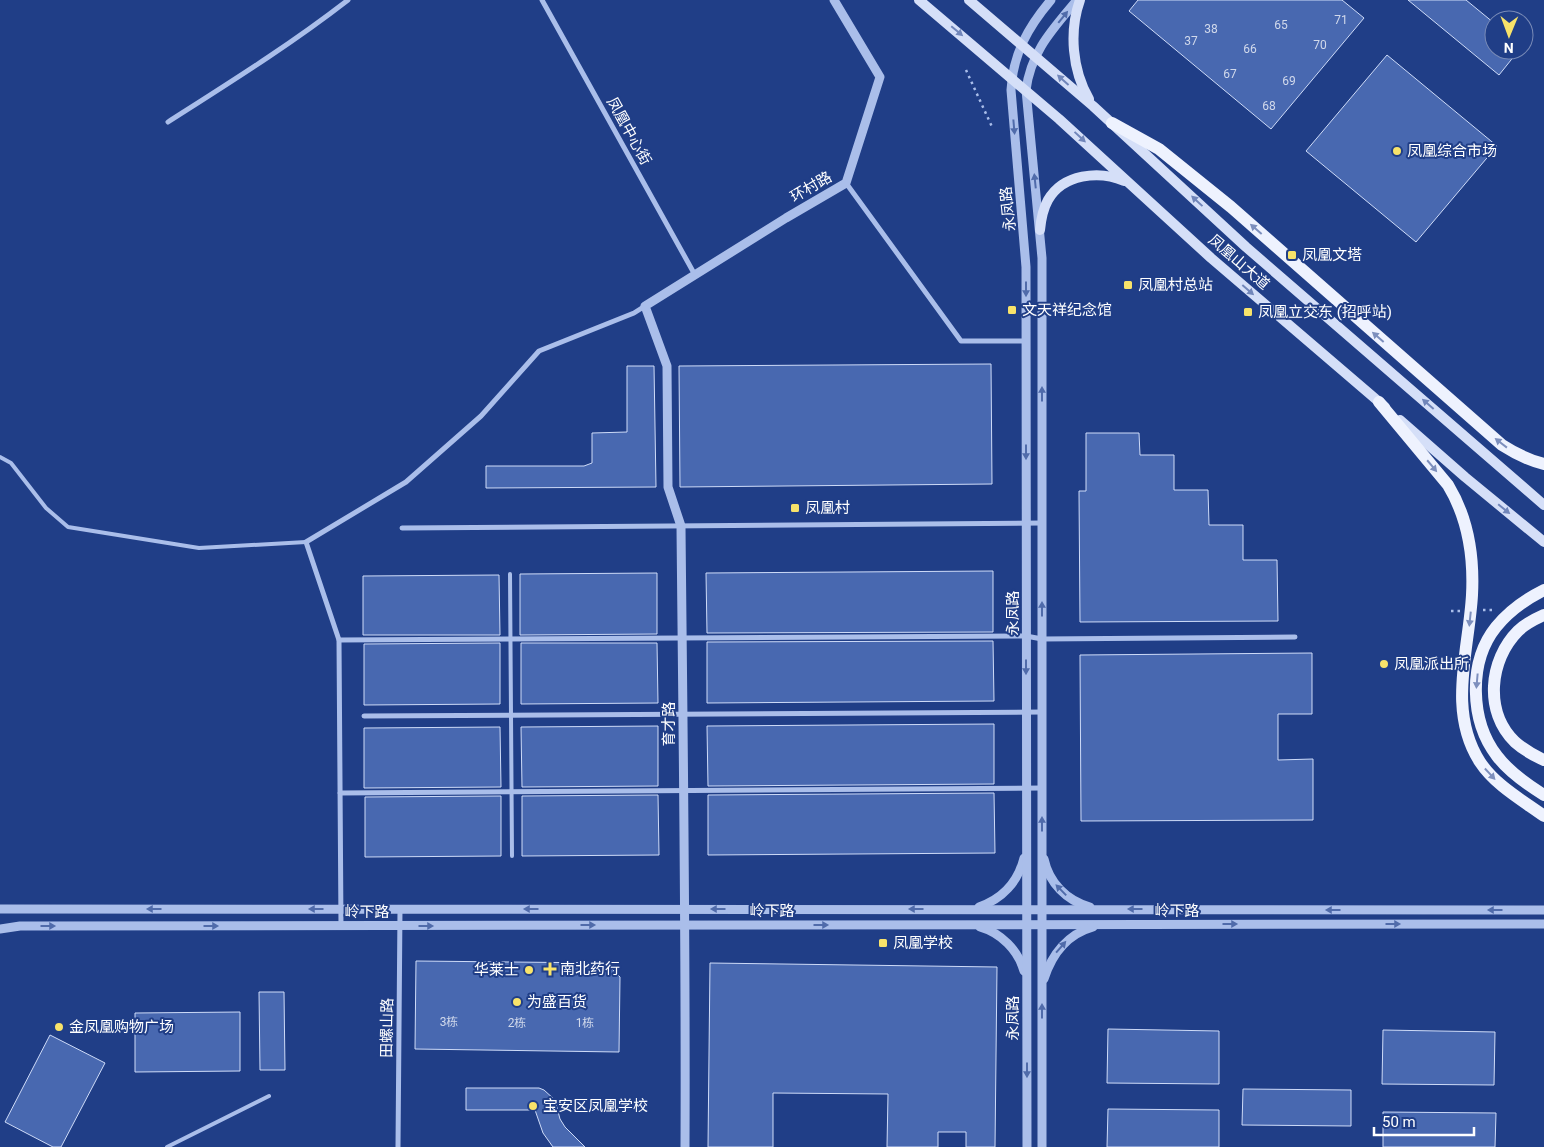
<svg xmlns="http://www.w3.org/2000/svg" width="1544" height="1147" viewBox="0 0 1544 1147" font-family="Roboto,'Noto Sans SC',sans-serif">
	<rect width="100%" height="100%" fill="#203e87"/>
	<!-- building -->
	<g fill="#4868b0" stroke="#cedbf8">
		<path d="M1138,0H1342L1364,18L1271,129L1129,11Z"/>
		<path d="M1408,0H1466L1494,23V50H1519L1499,75Z"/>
		<path d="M1387,55L1497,146L1416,242L1306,151Z"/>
		<path d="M991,364L992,484L680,487L679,366Z"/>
		<path d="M627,366H654L656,487L486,488V466H584L592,463V433L627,432Z"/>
		<path d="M1086,433H1139L1140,455H1174V490H1208L1209,525H1243V560H1277L1278,621L1080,622L1079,491H1086Z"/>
		<path d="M993,571V632L707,633L706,573Z"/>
		<path d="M657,573V634L520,635V574Z"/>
		<path d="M499,575L500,635H363V576Z"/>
		<path d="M993,641L994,701L707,703V642Z"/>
		<path d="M500,643V704L364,705V644Z"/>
		<path d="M521,643H657L658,703L521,704Z"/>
		<path d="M1312,653V714H1278V760L1313,759V820L1081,821L1080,655Z"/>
		<path d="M994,724V784L708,786L707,726Z"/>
		<path d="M658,726V786L522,787L521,727Z"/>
		<path d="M500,727L501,787L364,788V728Z"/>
		<path d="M994,793L995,853L708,855V795Z"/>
		<path d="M658,795L659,855L522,856V796Z"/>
		<path d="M501,796V856L365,857V797Z"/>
		<path d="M416,961L606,963L620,977L619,1052L415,1049Z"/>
		<path d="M710,963L997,967L995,1147H966V1132H938V1147H887L888,1094L773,1093V1147H708Z"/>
		<path d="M259,992H284L285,1070H260Z"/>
		<path d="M240,1012V1071L135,1072V1013Z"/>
		<path d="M1108,1029L1219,1031V1084L1107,1083Z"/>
		<path d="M1383,1030L1495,1032L1494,1085L1382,1084Z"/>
		<path d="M50,1035L105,1063L61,1147H53L5,1122Z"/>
		<path d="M466,1088H539L544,1090L555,1100L560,1119L565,1127L585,1147H553L543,1133L535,1110H466Z"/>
		<path d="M1243,1089L1351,1090V1126L1242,1125Z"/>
		<path d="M1108,1109L1219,1110V1147H1107Z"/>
		<path d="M1383,1112L1496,1113L1495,1147H1383Z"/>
	</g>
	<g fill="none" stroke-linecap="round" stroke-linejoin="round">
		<!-- path -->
		<g stroke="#aabeea" stroke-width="2.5" stroke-dasharray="2.5 4" stroke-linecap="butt">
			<path d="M966,70L993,129"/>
			<path d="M1483,610H1495"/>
			<path d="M1451,611H1460"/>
		</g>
		<!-- service -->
		<g stroke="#aabeea" stroke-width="4">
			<path d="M0,457L11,463L46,508L68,527L199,548L306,542"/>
			<path d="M510,574L512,856"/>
			<path d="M167,1147L269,1096"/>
		</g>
		<!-- minor -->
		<g stroke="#aabeea" stroke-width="5">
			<path d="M542,0L695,275"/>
			<path d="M168,122C229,83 290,45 348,0"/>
			<path d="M846,183L961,341H1026"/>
			<path d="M402,528L1042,523"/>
			<path d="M339,640L1026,636L1042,639L1295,637"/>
			<path d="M364,716L1042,712"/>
			<path d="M340,793L1042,788"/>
			<path d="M341,926L339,640L306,542L406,482L481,416L539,351L634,313L645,306"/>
			<path d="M398,1147L400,909"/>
		</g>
		<!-- tertiary -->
		<g stroke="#aabeea" stroke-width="9">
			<path d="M1044,859C1049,883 1067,901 1090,907"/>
			<path d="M979,907C1002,899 1018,882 1024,858"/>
			<path d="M0,909L1544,910"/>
			<path d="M980,927C1001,933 1018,950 1024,971"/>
			<path d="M0,929L20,926L1544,924"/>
			<path d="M1044,979C1052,954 1068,934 1093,927"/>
			<path d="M685,1147C686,940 683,733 681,526L668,487L667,366L645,306L786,218L846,183L880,77L834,0"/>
			<path d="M1027,1147L1026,267L1011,90C1013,54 1028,27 1051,0"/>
			<path d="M1042,1147V258L1026,90C1031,51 1053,29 1077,0"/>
		</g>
		<!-- secondary -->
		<g stroke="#d5dff8" stroke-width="10">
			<path d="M919,0L1059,119L1211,258L1385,407"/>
			<path d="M969,0L1093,106L1246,247L1544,505"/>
			<path d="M1080,0C1069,31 1072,70 1089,99"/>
			<path d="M1040,230C1041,219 1043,209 1048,200C1063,174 1099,170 1124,181"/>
			<path d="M1400,420L1465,477L1544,542"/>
		</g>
		<!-- primary -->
		<g stroke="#eef2fe" stroke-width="12">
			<path d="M1112,123L1159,149L1231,207L1502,445C1516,454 1528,460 1544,464"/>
			<path d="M1379,402L1448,485C1468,518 1474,557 1472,595C1469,650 1447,711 1480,762C1495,785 1522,800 1544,816"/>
			<path d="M1544,590C1526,599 1509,611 1496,627C1468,662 1470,721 1497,756C1509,772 1528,785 1544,795"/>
			<path d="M1544,615C1535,619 1525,624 1518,631C1489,660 1484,712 1515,742C1524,750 1533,755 1544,760"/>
		</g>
	</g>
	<!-- one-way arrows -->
	<defs><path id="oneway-solid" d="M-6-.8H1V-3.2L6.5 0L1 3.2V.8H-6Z" transform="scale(1.25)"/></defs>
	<g fill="#506baa">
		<use href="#oneway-solid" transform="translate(1063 17) rotate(-51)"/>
		<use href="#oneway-solid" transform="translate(1014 127) rotate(85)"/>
		<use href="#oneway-solid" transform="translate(1035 181) rotate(-96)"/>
		<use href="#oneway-solid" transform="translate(1026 289) rotate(90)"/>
		<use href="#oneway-solid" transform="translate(1042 394) rotate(-90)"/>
		<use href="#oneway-solid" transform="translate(1026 452) rotate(90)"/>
		<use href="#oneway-solid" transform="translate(1042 609) rotate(-90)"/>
		<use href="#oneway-solid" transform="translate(1026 667) rotate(90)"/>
		<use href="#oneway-solid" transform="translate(1042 824) rotate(-90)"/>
		<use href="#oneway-solid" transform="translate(1061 890) rotate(-134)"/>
		<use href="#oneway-solid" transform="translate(154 909) rotate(-180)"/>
		<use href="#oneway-solid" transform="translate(316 909) rotate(-180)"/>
		<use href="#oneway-solid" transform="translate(531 909) rotate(-180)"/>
		<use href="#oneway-solid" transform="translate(718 909) rotate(-180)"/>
		<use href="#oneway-solid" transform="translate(916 909) rotate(-180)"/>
		<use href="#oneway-solid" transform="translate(1135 909) rotate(-180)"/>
		<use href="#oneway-solid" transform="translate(1333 910) rotate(-180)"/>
		<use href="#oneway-solid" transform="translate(1495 910) rotate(-180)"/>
		<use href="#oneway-solid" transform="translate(1230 924)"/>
		<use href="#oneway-solid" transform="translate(1393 924)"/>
		<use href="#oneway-solid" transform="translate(588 925)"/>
		<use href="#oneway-solid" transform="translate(821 925)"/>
		<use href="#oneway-solid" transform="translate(48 926)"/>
		<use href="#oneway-solid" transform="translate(211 926)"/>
		<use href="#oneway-solid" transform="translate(426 926)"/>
		<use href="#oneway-solid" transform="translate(1061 947) rotate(-49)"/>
		<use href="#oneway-solid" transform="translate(1042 1011) rotate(-90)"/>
		<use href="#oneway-solid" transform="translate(1027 1070) rotate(90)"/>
	</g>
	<g fill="#7186ba">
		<use href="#oneway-solid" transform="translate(957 31) rotate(40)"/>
		<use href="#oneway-solid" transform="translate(1063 80) rotate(-138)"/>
		<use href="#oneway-solid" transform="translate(1080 137) rotate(43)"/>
		<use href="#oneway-solid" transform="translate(1197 201) rotate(-137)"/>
		<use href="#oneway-solid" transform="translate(1248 290) rotate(41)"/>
		<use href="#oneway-solid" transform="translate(1428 404) rotate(-139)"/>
		<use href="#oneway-solid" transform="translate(1504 509) rotate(39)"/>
	</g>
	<g fill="#7d8fbd">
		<use href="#oneway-solid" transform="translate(1256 229) rotate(-139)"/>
		<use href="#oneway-solid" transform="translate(1378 337) rotate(-139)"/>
		<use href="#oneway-solid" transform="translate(1501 443) rotate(-142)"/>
		<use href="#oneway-solid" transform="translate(1432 466) rotate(50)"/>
		<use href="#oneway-solid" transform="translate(1470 619) rotate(96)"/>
		<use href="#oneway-solid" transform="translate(1477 681) rotate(95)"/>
		<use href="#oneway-solid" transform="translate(1490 774) rotate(47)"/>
	</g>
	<!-- markers -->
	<g fill="#f8e36a" stroke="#203e87" stroke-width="2">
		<circle cx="1397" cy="151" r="5"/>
		<rect x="1287" y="250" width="10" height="10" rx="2.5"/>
		<rect x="1123" y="280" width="10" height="10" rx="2.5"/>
		<rect x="1007" y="305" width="10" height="10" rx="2.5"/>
		<rect x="1243" y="307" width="10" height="10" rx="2.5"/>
		<rect x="790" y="503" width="10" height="10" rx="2.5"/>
		<circle cx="1384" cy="664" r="5"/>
		<rect x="878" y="938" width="10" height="10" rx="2.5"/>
		<path d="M547.5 961.5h5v5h5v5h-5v5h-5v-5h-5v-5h5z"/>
		<circle cx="529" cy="970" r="5"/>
		<circle cx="517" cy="1002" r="5"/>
		<circle cx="59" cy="1027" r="5"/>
		<circle cx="533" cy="1106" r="5"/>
	</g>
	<g text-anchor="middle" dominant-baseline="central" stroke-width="4" stroke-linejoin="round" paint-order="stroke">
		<!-- number labels -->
		<g font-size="12" fill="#d1d9eb">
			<text x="1341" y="20">71</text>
			<text x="1281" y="25">65</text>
			<text x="1211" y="29">38</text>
			<text x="1191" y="41">37</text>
			<text x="1320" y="45">70</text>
			<text x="1250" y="49">66</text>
			<text x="1230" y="74">67</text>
			<text x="1289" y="81">69</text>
			<text x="1269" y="106">68</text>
			<text x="449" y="1022">3栋</text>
			<text x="517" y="1023">2栋</text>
			<text x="585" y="1023">1栋</text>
		</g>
		<!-- street labels -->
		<g font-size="15" fill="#fff" stroke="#203e87">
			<text transform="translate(629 131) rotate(61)">凤凰中心街</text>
			<text transform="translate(811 187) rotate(-30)">环村路</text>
			<text transform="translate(1008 209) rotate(-96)">永凤路</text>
			<text transform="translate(1239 262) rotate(41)">凤凰山大道</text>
			<text transform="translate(1013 613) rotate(-90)">永凤路</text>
			<text transform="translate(669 724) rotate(-90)">育才路</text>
			<text x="772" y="911">岭下路</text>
			<text x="1177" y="911">岭下路</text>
			<text x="367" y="912">岭下路</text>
			<text transform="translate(1013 1018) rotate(-90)">永凤路</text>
			<text transform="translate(387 1028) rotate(-89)">田螺山路</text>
		</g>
		<!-- poi labels -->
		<g font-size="15" fill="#fff" stroke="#203e87" text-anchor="start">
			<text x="1407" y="151">凤凰综合市场</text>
			<text x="1302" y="255">凤凰文塔</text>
			<text x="1138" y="285">凤凰村总站</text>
			<text x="1022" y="310">文天祥纪念馆</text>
			<text x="1258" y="312">凤凰立交东 (招呼站)</text>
			<text x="805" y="508">凤凰村</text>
			<text x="1394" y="664">凤凰派出所</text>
			<text x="893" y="943">凤凰学校</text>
			<text x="560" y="969">南北药行</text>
			<text x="519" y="970" text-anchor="end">华莱士</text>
			<text x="527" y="1002">为盛百货</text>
			<text x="69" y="1027">金凤凰购物广场</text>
			<text x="543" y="1106">宝安区凤凰学校</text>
		</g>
	</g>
	<!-- north arrow -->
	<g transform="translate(1509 35) rotate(181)"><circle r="24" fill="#203e87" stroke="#798bb7"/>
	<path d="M0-4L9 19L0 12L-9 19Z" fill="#f8e36a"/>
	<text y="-8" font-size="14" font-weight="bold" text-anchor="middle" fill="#ffffff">N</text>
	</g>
	<!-- scale -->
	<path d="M1374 1127v8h100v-8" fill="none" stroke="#ffffff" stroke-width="2.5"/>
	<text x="1382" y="1127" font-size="15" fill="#ffffff" stroke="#203e87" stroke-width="4" paint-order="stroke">50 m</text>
</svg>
